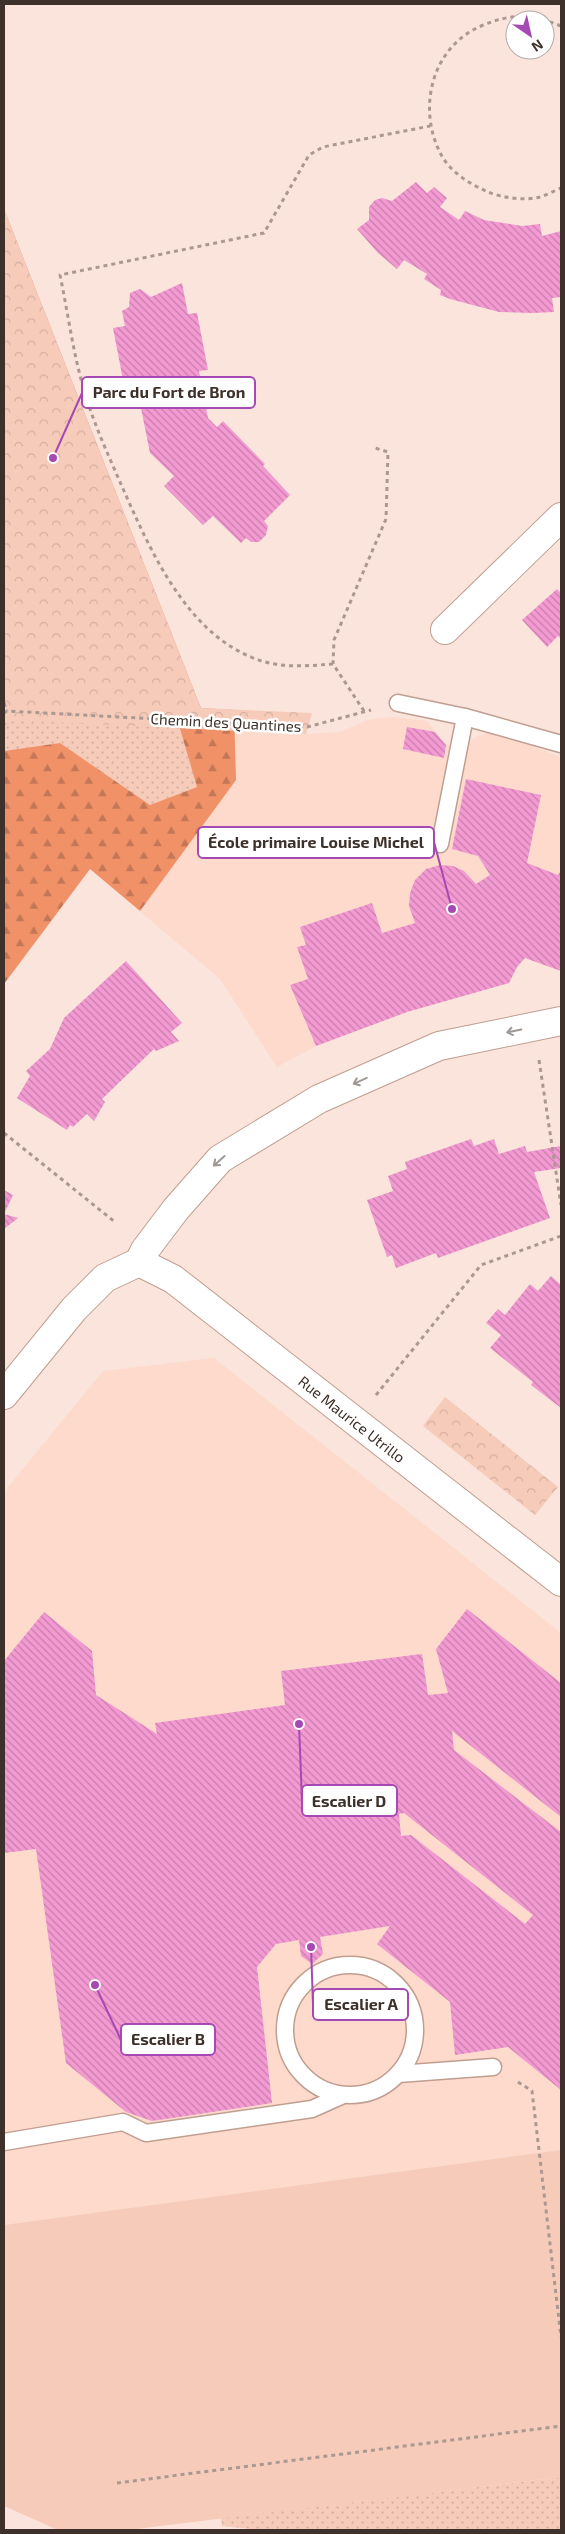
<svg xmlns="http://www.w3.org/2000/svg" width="565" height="2534" viewBox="0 0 565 2534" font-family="'Exo 2',sans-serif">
	<defs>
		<pattern id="grass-dots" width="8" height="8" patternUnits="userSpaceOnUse" patternTransform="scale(1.25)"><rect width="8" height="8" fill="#f6cbba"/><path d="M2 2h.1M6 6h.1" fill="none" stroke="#d4afa0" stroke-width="1.8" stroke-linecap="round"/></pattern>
		<pattern id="forest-firs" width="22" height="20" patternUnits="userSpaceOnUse" patternTransform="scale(1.25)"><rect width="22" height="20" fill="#f09168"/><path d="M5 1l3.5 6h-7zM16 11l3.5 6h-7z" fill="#c47756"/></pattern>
		<pattern id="park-crowns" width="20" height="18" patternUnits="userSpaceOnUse" patternTransform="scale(1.25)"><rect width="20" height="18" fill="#f6cbba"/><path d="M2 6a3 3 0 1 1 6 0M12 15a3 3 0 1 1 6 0" fill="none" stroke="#d4afa0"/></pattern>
		<pattern id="building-back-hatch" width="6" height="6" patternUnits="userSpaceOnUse" patternTransform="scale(1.25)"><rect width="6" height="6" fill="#f49ad3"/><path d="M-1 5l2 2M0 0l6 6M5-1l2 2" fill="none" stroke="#c77eab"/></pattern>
	</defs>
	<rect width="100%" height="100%" fill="#fae4db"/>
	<!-- built -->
	<g fill="#fddacb">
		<path d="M393,717L427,721L446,745L466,749L469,742L476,737L486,733H497L561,757V971L525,958L517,967L509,983L407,1012L316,1046L277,1067L220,979L90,869L4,984V730L9,720L306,734L340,732L368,720Z"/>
		<path d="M214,1358L561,1633V2165L559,2150L4,2225V1492L103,1371Z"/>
	</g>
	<!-- grass -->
	<g fill="url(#grass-dots)">
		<path d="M4,397L171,698L197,787L150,805L60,743L4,751Z"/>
		<path d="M561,2477V2530H262L222,2526L221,2518Z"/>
	</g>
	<!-- forest -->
	<path fill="url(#forest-firs)" d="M4,209L201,708L234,710L236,780L140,911L90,869L4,984V751L60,743L150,805L197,787L171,698Z"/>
	<!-- park -->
	<g fill="url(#park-crowns)">
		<path d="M4,209L201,708L312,713L306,734L9,720L4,730Z"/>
		<path d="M445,1397L558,1487L535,1515L423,1426Z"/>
	</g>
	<!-- pitch -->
	<path fill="#f6cbba" d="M560,2150L561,2477L128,2530H58L4,2506V2225Z"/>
	<!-- building -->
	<g fill="url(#building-back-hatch)" fill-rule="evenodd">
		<path d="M416,182L427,193L434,187L447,198L440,207L459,220L465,211L484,220L522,226L540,224L542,236L561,231V297L552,298L554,312L533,313L499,312L450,299L440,295L441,290L424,279L427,274L404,260L397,269L378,253L357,229L369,220V207L375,200L382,198L392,201Z"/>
		<path d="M182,283L188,314L197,313L208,370L199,371L208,418L217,427L223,421L265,464L263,466L290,495L264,521L268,526L266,535L259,542H251L246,538L241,543L213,516L203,525L164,486L174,476L150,453L136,383L124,385L113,328L125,326L122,311L129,307L130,293L140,289L151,297Z"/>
		<path d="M557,589L561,593V639L558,636L547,647L522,620Z"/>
		<path d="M407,727L435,732L446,745L444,758L403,749Z"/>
		<path d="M466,779L541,795L527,863L558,875L561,870V971L525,958L517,967L509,983L407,1012L316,1046L290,985L308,979L297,947L306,945L300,927L372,903L382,933L415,923L409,906L410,893L415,880L426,869L440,865L453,866L464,871L476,884L490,875L478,856L452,849Z"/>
		<path d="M126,961L182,1023L171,1032L179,1041L156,1051L154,1049L102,1099L105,1102L94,1121L87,1114L73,1127L70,1125L67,1130L17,1098L30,1076L26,1071L50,1049L64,1018Z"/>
		<path d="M471,1139L474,1146L494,1139L499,1154L525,1146L527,1152L561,1146V1168L534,1172L550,1218L438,1258L436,1253L396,1268L392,1255L387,1257L367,1200L393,1191L388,1176L407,1169L405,1162Z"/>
		<path d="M4,1190L13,1195L4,1214Z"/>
		<path d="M4,1214L18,1218L4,1229Z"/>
		<path d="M551,1276L561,1285V1408L531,1385L533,1382L490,1348L501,1335L486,1323L498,1309L505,1315L530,1284L538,1291Z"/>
		<path d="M467,1609L561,1683V1817L452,1731L454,1750L561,1832V2090L508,2047L455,2055L450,2002L377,1944L390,1926L320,1937L323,1954L312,1964L301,1956L299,1940L276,1944L257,1967L272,2103L152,2121L126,2112L66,2063L36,1849L4,1853V1661L44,1612L92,1651L96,1695L157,1734L155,1723L285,1705L281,1671L422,1654L428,1695L448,1693L436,1649ZM404,1813L533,1915L525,1924L411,1835L401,1836L399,1814Z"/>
	</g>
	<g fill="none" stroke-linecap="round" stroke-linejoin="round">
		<defs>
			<g id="lane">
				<path d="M398,703L465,717L561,744"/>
				<path d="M440,844L465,717"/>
				<circle cx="350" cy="2030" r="65"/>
				<path d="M398,2074L493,2067"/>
				<path d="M4,2142L123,2122L146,2133L312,2109L341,2096"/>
			</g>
			<g id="street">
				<path d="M445,630L561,517"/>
				<path d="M139,1262L173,1279L561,1582"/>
				<path d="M4,1395L74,1309L105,1278L139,1262L145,1250L176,1209L220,1159L319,1099L439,1046L561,1021"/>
			</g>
		</defs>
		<!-- lane casing -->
		<use href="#lane" stroke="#c09e90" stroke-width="19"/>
		<!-- street casing -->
		<use href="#street" stroke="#c09e90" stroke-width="30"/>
		<!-- path -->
		<g stroke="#ab9891" stroke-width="3" stroke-dasharray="4 4" stroke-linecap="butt">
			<path d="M561,26C531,14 511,13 481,26C430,48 416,112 443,158C453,174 472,185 488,192C503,198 524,201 540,197C547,195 554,191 561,188"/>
			<path d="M333,664C305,666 278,669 251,657C183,629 148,545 120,482C107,452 93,422 84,390C73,353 68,313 60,275L264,233L309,155L323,147L430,126"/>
			<path d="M4,703L7,711"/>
			<path d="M364,711L333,664L334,640L386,519L388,452L372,447"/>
			<path d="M4,713L7,711L307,727L371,710"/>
			<path d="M539,1060L561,1205"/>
			<path d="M4,1133L115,1222"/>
			<path d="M376,1395L481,1265L561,1236"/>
			<path d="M518,2082L532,2091L561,2337"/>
			<path d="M117,2483L561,2426"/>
		</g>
		<!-- lane -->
		<use href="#lane" stroke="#fff" stroke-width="16"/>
		<!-- street -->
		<use href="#street" stroke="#fff" stroke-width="28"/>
	</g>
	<!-- one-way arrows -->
	<defs><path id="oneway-shaft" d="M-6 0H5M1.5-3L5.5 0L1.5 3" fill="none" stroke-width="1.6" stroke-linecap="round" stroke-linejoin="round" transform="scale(1.25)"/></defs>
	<g stroke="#9e9894">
		<use href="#oneway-shaft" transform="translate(514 1031) rotate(168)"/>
		<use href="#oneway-shaft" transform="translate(360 1081) rotate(156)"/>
		<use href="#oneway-shaft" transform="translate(219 1161) rotate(138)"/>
	</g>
	<g text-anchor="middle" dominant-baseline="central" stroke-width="5" stroke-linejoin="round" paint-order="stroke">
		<!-- street labels -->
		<g font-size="15" fill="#3e302a" stroke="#fff">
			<text transform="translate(226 722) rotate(3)">Chemin des Quantines</text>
			<text transform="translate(352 1419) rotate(38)">Rue Maurice Utrillo</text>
		</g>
	</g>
	<!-- callouts -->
	<path fill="none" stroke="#a549b3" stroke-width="2" d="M53 458L82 393M452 909L434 842M299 1724L302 1801M311 1947L313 2004M95 1985L121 2040"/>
	<g fill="#a549b3" stroke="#fff" stroke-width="2">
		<circle cx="53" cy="458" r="5"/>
		<circle cx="452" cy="909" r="5"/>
		<circle cx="299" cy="1724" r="5"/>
		<circle cx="311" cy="1947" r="5"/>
		<circle cx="95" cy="1985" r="5"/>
	</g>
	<g fill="#fff" stroke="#a549b3" stroke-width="2">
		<rect x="82" y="377" width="173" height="31" rx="5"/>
		<rect x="198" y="827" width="236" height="31" rx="5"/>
		<rect x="302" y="1785" width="95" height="31" rx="5"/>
		<rect x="313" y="1989" width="95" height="31" rx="5"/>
		<rect x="121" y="2024" width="94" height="31" rx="5"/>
	</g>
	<g font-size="16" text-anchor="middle" font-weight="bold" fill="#3e302a">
		<text x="169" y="398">Parc du Fort de Bron</text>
		<text x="316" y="848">École primaire Louise Michel</text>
		<text x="349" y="1807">Escalier D</text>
		<text x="361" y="2010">Escalier A</text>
		<text x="168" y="2045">Escalier B</text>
	</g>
	<!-- border -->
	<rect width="565" height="2534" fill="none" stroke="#3e302a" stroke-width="10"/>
	<!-- north arrow -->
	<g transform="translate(530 35) rotate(146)"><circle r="24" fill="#ffffff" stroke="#b2acaa"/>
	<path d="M0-4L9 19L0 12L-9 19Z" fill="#a549b3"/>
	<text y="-8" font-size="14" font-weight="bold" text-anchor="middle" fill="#3e302a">N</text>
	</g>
</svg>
